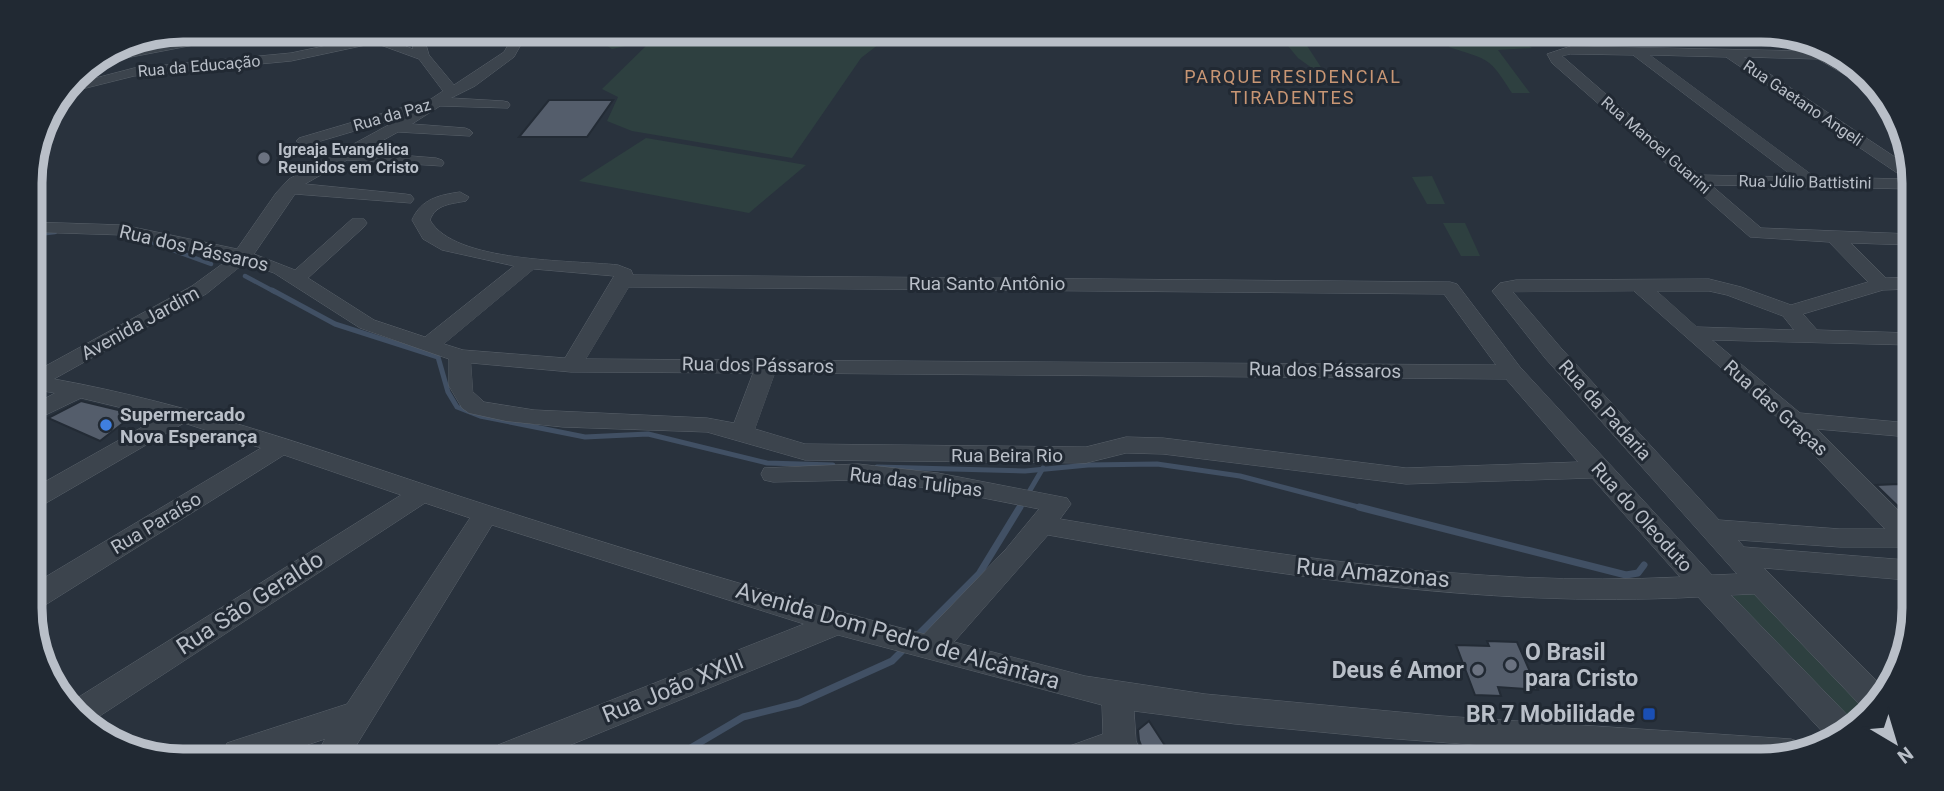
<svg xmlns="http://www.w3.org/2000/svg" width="1944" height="791" viewBox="0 0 1944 791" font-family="Roboto,sans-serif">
	<rect width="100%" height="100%" fill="#29323d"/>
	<!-- green -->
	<g fill="#2e4040">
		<path d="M634,32H659L667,37L612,49L598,40Z"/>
		<path d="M764,33H911L883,41L861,58L792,158L632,131L607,121L618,97L602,89L648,44Z"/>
		<path d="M1279,35H1300L1330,81L1298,58Z"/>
		<path d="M1452,36L1517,37L1532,48L1498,50L1530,93H1512C1489,56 1488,60 1449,47Z"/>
		<path d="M1524,37H1578L1586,44L1585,46L1535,45Z"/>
		<path d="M646,138L806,165L749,213L579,181Z"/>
		<path d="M1432,176L1445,204H1427L1412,177Z"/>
		<path d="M1465,223L1480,256H1461L1443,223Z"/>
		<path d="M1764,592L1872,704L1855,728L1732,596Z"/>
	</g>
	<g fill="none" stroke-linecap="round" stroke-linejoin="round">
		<!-- stream-far2 -->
		<g stroke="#415064" stroke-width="4.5">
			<path d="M30,235L55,232"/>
			<path d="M140,238L211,264"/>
			<path d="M245,276L275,292"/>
		</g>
		<!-- stream-far1 -->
		<g stroke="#415064" stroke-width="5">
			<path d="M272,290L335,324L438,357L448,392L457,407L480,416L585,437L648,434L767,463L833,465"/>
			<path d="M877,467L1025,471L1088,465L1157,464L1240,476L1366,509"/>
			<path d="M1019,509L1043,468"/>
		</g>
		<!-- stream -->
		<g stroke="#415064" stroke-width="7">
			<path d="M1359,507L1626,575L1638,573L1644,565"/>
			<path d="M915,638L979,574L1020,507"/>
			<path d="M677,756L743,717L799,703L892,661L906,647"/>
		</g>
	</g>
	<!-- building -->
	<g fill="#545d6b" stroke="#232b35" stroke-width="2">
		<path d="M549,100H613L587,137H519Z"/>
		<path d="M81,401L85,402L135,414L100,441L48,418Z"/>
		<path d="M1899,484L1908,492V516L1876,485Z"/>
		<path d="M1487,641L1517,642L1538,690L1498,687L1501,696L1475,695L1456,645L1489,646Z"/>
		<path d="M1149,721L1173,758H1146L1139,740L1138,730Z"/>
	</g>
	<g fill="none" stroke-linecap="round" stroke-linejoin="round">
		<defs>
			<g id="minor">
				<path d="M226,30L274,32L268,36H241L105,62L97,59L106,53Z"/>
				<path d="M368,31H380L382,37L413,49L410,31H422L429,55L454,85L504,52L516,31L528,32L514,57L475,86L451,98L503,101L508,102L510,105L508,108L440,106L412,124L465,128L470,130L473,133L470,136L398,132L362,152L436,158L442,160L444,163L442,166L347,160L305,184L405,194L411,195L414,199L411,203L295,194L254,254L295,270L352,219H364L367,223L364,227L308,278L374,320L425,337L514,266L442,250L423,239L412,220C421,199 439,195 460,192L469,197L466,201C451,204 436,204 430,220C454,263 572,260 618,265L631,270L633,275L1450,282L1457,284L1520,367L1712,575L1737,574L1545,358L1492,291L1500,283L1516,280L1709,279L1741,287L1791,305L1868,282L1829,242L1750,237L1552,63L1547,54L1571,46L1805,51L1786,38C1817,38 1857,71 1882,90L1884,95L1878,94L1818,59L1744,57L1913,169V189L1711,185L1761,228L1912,234V245L1851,243L1886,278L1911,277V289L1883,290L1803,314L1817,330L1911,333L1910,345L1712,340L1800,413L1909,423V437L1817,429L1908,520L1907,547H1840L1738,540L1744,547L1907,560V580L1764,568L1884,688L1868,711L1864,709L1754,594L1731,595L1855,723L1854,730L1829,739L1698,597C1480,609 1262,573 1048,535L954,642L1085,676L1205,694L1442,716L1791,739L1803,743L1805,748L1770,761H1688L1384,738L1235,724L1134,711L1136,741L1144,758L1060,757L1064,748L1103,734L1102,705L838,635L546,755H494L498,745L804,624L492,525L351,754H317L325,739L280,754L223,753L227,743L347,704L470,518L425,503L89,723L66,705L401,495L284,455L42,607L32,610V585L261,448L184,423L41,506L32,509V489L160,417L81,398L31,422V406L55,393L31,389V374L192,286L229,259L123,235L30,232V222L123,225L237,249L276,193L289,179L405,116L304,146L296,141L299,138L431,99L443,91L419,59L375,43L291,61L134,76L62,94L69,85L134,68L291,53L367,37ZM1571,54L1633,55L1794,177L1699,175L1562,56ZM1650,55L1726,57L1906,179L1815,177ZM245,263L274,273L360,328L449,359V386L462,408L469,413L506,421L563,427L707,432L805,460L1086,463L1126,453L1163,454L1406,484L1592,478L1680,577C1473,588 1263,553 1060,519L1071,504L1067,498L938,473L858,464L764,468L761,474L764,480L773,482L858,480L938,489L1039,509L1006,549L924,634C768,594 612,546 459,496C326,452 193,404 54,379L206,294ZM534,269L614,276L565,358L463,350L444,344ZM629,287L1444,294L1496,365L586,359ZM1634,291L1786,425L1885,529H1840L1719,520L1561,348L1513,292ZM1657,291H1709L1727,295L1783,316L1794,330L1697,327ZM471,363L571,372L753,373L734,423L707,418L534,410L484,402L473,392ZM775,373L1506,379L1578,462L1406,468L1163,438L1126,437L1086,447L805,444L755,429Z"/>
			</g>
		</defs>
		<!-- minor casing -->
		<use href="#minor" stroke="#5a626b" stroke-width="1"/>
		<!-- minor -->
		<use href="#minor" fill="#3c444d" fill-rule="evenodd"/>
	</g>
	<!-- markers -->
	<g fill="#6b7280" stroke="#212933" stroke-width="2.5">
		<circle cx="264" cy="158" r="7"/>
		<circle cx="1511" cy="665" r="7"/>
		<circle cx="1478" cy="670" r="7"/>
	</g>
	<circle fill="#3f7fe0" stroke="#212933" stroke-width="2.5" cx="106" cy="425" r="7"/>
	<rect fill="#1a4fb4" stroke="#212933" stroke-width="2.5" x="1642" y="707" width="14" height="14" rx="3.5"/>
	<g text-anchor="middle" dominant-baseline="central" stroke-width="6" stroke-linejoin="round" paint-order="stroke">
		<!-- far-street labels -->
		<g font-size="16" fill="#b9bfc8" stroke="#212933">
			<text transform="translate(199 66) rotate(-5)">Rua da Educação</text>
			<text transform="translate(1803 103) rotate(34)">Rua Gaetano Angeli</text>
			<text transform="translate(392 115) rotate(-16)">Rua da Paz</text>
			<text transform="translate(1656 145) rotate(41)">Rua Manoel Guarini</text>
			<text transform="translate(1805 182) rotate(1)">Rua Júlio Battistini</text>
		</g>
		<!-- far-poi labels -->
		<g font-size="16" font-weight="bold" fill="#b9bfc8" stroke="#212933" text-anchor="start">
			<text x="278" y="149">Igreaja Evangélica<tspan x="278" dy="18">Reunidos em Cristo</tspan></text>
		</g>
		<!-- far-neighbourhood labels -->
		<g font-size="18" letter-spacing="2" fill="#c89674" stroke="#212933">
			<text x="1293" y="76">PARQUE RESIDENCIAL<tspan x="1293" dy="21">TIRADENTES</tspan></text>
		</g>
		<!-- street labels -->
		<g font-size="19" fill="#b9bfc8" stroke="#212933">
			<text transform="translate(194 248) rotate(13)">Rua dos Pássaros</text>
			<text x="987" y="283">Rua Santo Antônio</text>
			<text transform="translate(140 323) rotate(-29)">Avenida Jardim</text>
			<text transform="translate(758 365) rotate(1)">Rua dos Pássaros</text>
			<text transform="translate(1325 370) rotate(1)">Rua dos Pássaros</text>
			<text transform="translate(1776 408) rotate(42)">Rua das Graças</text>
			<text transform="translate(1605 410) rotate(48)">Rua da Padaria</text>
			<text x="1007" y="455">Rua Beira Rio</text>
			<text transform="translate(916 482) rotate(7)">Rua das Tulipas</text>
			<text transform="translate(1642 517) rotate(48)">Rua do Oleoduto</text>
			<text transform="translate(156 523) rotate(-31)">Rua Paraíso</text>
		</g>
		<!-- poi labels -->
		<g font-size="19" font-weight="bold" fill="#b9bfc8" stroke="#212933" text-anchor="start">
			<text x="120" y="414">Supermercado<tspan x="120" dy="22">Nova Esperança</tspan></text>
		</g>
		<!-- near-street labels -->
		<g font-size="23" fill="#b9bfc8" stroke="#212933">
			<text transform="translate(1373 573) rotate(5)">Rua Amazonas</text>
			<text transform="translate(250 603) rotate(-33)">Rua São Geraldo</text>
			<text transform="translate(898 636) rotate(16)">Avenida Dom Pedro de Alcântara</text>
			<text transform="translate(673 688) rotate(-22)">Rua João XXIII</text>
		</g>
		<!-- near-poi labels -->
		<g font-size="23" font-weight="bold" fill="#b9bfc8" stroke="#212933" text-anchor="end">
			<text x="1525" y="652" text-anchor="start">O Brasil<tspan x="1525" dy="26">para Cristo</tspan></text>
			<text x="1464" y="670">Deus é Amor</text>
			<text x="1635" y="714">BR 7 Mobilidade</text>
		</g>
	</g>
	<!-- crop -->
	<path d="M0 0H1944V791H0ZM183 42H1761A141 141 0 0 1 1902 183V608A141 141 0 0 1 1761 749H183A141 141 0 0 1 42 608V183A141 141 0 0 1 183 42Z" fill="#212933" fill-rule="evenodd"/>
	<path fill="none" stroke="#b9bfc8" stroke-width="9" d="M183 42H1761A141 141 0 0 1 1902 183V608A141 141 0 0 1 1761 749H183A141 141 0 0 1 42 608V183A141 141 0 0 1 183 42Z"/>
	<!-- north arrow -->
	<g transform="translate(1895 742) rotate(142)" stroke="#212933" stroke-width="5" paint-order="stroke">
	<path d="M0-5L12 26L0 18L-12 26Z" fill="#b9bfc8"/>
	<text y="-10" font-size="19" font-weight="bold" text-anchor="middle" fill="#b9bfc8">N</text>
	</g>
</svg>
